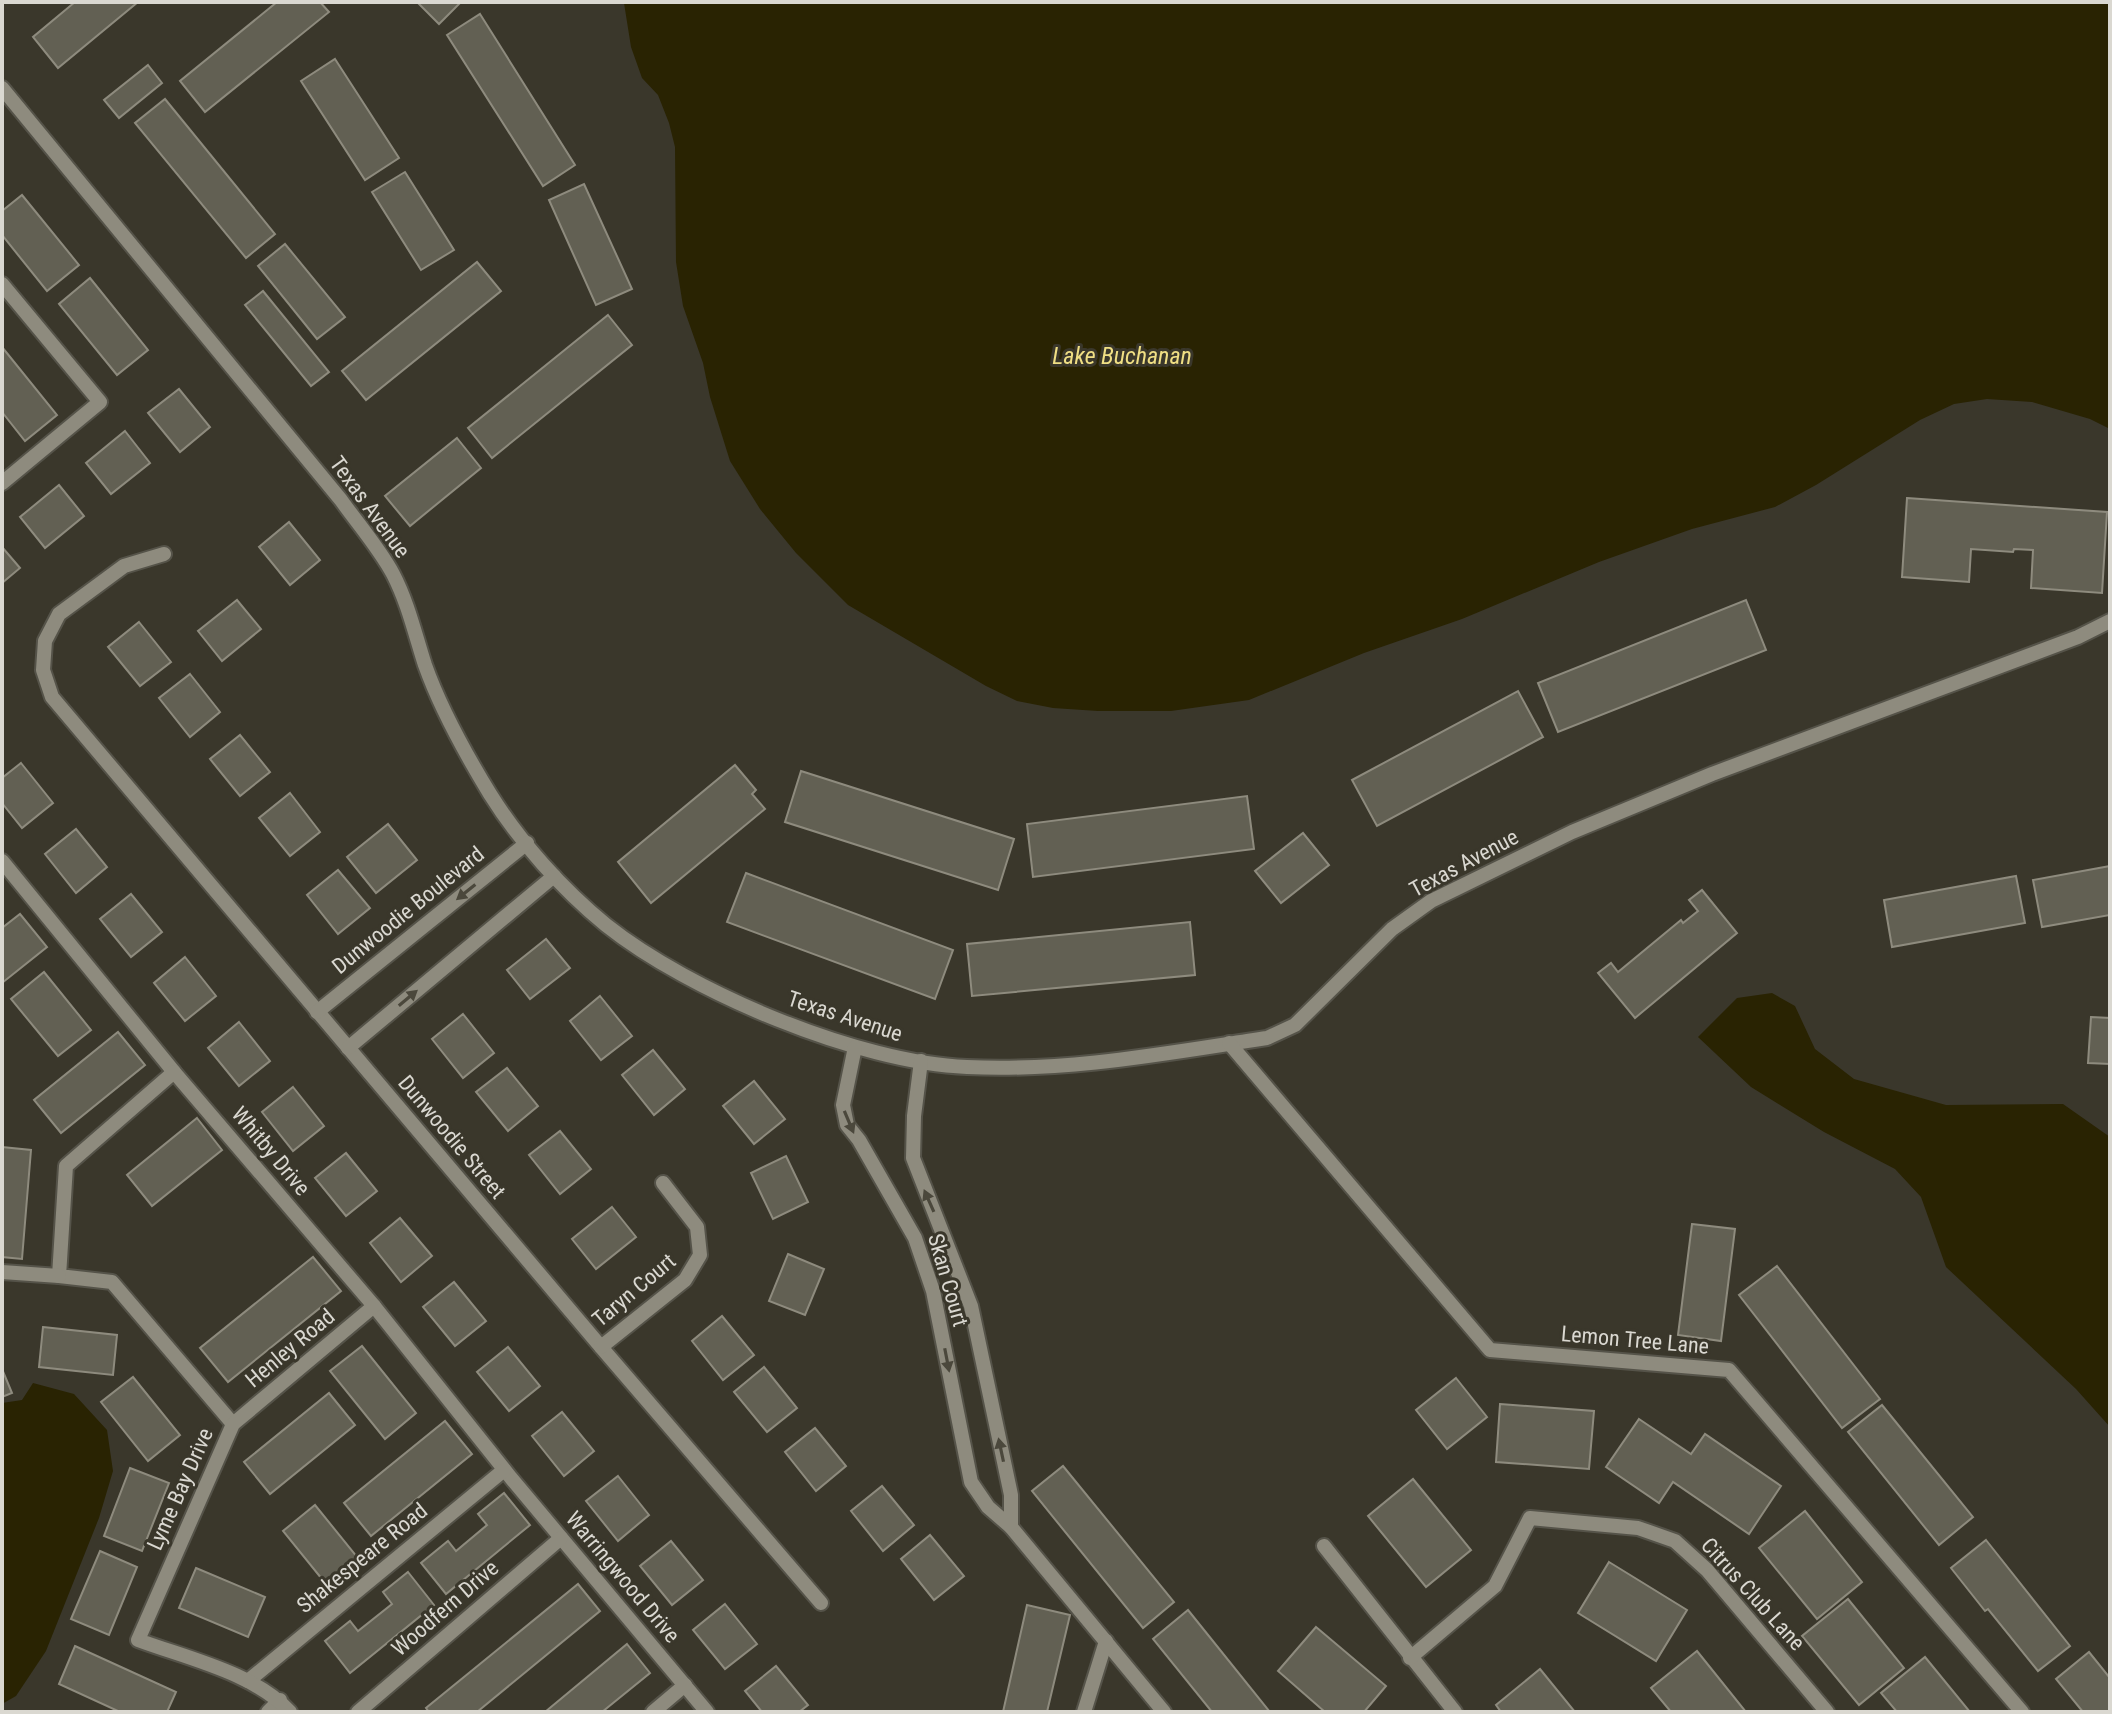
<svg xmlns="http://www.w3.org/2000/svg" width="2112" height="1714" viewBox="0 0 2112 1714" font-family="'Roboto Condensed',sans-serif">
	<rect width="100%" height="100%" fill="#3a372b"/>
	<!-- water -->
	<g fill="#292302">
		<path d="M2110,2V429L2090,419L2032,402L1987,399L1954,404L1920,420L1816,485L1775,507L1692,529L1599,562L1462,619L1364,653L1249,700L1171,711H1098L1053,708L1017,701L986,686L848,605L796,553L760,509L730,461L710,397L703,363L683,306L676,262L675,147L669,123L658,95L642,78L631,47L624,3Z"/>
		<path d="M1772,993L1795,1006L1815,1049L1854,1079L1946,1105L2063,1104L2110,1137V1427L2076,1389L1946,1267L1921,1197L1895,1169L1824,1132L1751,1087L1698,1037L1737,998Z"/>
		<path d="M33,1383L74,1394L107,1430L113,1471L99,1518L46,1651L16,1696L2,1704V1403L22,1400Z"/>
	</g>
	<!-- building -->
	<g fill="#626053" stroke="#8e8b7e" stroke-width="2">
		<path d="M75,2H138L58,68L33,37Z"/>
		<path d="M277,2H320L329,12L205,112L180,81Z"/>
		<path d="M417,2H461L439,24Z"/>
		<path d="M480,14L575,165L543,186L447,35Z"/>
		<path d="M335,59L399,158L365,180L301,81Z"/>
		<path d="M148,65L162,83L119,118L104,100Z"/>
		<path d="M165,99L275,234L246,258L135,123Z"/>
		<path d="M405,172L454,250L421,270L372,192Z"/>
		<path d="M584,184L632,289L596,305L549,200Z"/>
		<path d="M22,195L79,265L47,291L2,235V211Z"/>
		<path d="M285,244L345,317L317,339L258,266Z"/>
		<path d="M477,262L501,291L366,400L342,371Z"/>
		<path d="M90,278L148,350L117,375L59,304Z"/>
		<path d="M263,291L329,372L311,386L245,305Z"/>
		<path d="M608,315L632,345L492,458L468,428Z"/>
		<path d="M2,347L57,415L25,441L2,412Z"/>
		<path d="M179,389L210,427L180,452L148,413Z"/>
		<path d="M125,431L150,463L111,494L86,463Z"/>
		<path d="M457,438L481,468L410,526L385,496Z"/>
		<path d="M59,485L84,516L45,548L20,517Z"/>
		<path d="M1907,498L2107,512L2102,593L2031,588L2033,550L2014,549L2013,552L1971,549L1969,582L1902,577Z"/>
		<path d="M289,522L320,560L290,585L259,547Z"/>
		<path d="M2,547L20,568L2,583Z"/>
		<path d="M237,600L261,629L222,661L198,631Z"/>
		<path d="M1746,600L1766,650L1558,732L1538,683Z"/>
		<path d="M139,622L171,662L140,686L108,647Z"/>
		<path d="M190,674L220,712L190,737L159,698Z"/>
		<path d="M1518,691L1543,737L1377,826L1352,780Z"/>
		<path d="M240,735L270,772L240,796L210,759Z"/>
		<path d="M21,763L53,803L22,828L2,803V778Z"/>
		<path d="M735,765L756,790L752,794L765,809L651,903L618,862Z"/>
		<path d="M801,771L1014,839L998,890L785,822Z"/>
		<path d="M290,793L320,832L290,856L259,818Z"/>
		<path d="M1247,796L1254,849L1033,877L1027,824Z"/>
		<path d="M388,824L417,860L376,893L347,857Z"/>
		<path d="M76,829L107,867L76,893L45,854Z"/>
		<path d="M1303,833L1329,865L1281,903L1255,871Z"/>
		<path d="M2110,866V915L2042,927L2033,880Z"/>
		<path d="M338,870L370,908L338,934L307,895Z"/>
		<path d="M746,873L953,950L935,999L727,922Z"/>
		<path d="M2016,876L2025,923L1892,947L1884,900Z"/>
		<path d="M1702,890L1737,933L1635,1018L1598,973L1611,963L1618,972L1681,920L1683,923L1698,911L1689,900Z"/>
		<path d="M131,894L162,932L131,957L100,919Z"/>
		<path d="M20,914L47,947L2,983V928Z"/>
		<path d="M1190,922L1195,975L972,996L967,944Z"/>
		<path d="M546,939L570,968L530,999L507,970Z"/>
		<path d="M185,957L216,996L185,1021L154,983Z"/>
		<path d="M44,972L91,1030L58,1056L11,999Z"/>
		<path d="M600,996L632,1036L601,1060L570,1021Z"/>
		<path d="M463,1014L494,1053L463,1078L432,1039Z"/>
		<path d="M2091,1017L2110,1018V1064L2088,1063Z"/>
		<path d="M239,1022L270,1061L239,1086L208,1048Z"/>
		<path d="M118,1032L145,1065L61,1133L34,1100Z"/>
		<path d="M653,1050L685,1089L654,1115L622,1075Z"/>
		<path d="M507,1068L538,1106L508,1131L476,1092Z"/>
		<path d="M754,1081L785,1119L754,1144L723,1106Z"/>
		<path d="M293,1087L324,1126L293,1151L262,1112Z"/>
		<path d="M197,1118L222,1150L152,1206L127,1175Z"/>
		<path d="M560,1131L591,1169L560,1194L529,1155Z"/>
		<path d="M2,1147L31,1150L22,1259L2,1257Z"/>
		<path d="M346,1153L377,1191L346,1216L315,1178Z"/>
		<path d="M786,1156L808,1202L773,1219L751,1173Z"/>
		<path d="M612,1207L636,1237L596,1269L572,1239Z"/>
		<path d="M400,1218L432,1256L401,1282L370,1243Z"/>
		<path d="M1692,1224L1735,1229L1721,1341L1678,1335Z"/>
		<path d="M788,1254L824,1269L805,1315L769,1301Z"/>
		<path d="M313,1257L341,1291L228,1382L200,1348Z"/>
		<path d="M1777,1266L1880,1399L1842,1428L1739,1295Z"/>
		<path d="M454,1282L486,1321L455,1346L423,1307Z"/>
		<path d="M722,1316L754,1355L723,1380L692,1341Z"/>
		<path d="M43,1327L117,1335L113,1375L39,1367Z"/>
		<path d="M362,1346L416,1413L385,1439L330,1371Z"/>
		<path d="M508,1347L540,1386L509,1411L477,1372Z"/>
		<path d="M764,1367L797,1408L767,1432L734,1392Z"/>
		<path d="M2,1369L12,1393L2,1397Z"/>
		<path d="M133,1377L180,1435L148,1461L101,1402Z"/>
		<path d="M1456,1378L1487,1417L1447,1449L1416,1410Z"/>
		<path d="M329,1393L355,1425L270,1494L244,1462Z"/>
		<path d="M1500,1404L1594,1411L1589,1469L1496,1462Z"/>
		<path d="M1882,1405L1973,1517L1939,1545L1848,1432Z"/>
		<path d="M562,1412L594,1451L564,1476L532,1436Z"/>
		<path d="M1639,1419L1691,1454L1705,1434L1781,1486L1749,1534L1673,1482L1659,1503L1606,1467Z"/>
		<path d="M445,1421L472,1454L371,1536L344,1503Z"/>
		<path d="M815,1428L846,1466L816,1491L785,1452Z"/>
		<path d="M1063,1466L1174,1602L1143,1628L1032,1491Z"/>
		<path d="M130,1468L169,1483L142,1551L104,1536Z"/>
		<path d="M618,1476L649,1515L618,1541L586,1501Z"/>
		<path d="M1413,1479L1471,1550L1426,1587L1368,1516Z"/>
		<path d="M882,1486L914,1525L883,1551L851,1511Z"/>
		<path d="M504,1493L530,1525L446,1594L421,1563L448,1541L456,1551L487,1525L478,1514Z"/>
		<path d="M315,1505L362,1563L330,1589L283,1531Z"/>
		<path d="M1805,1511L1862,1582L1817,1619L1759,1548Z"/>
		<path d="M930,1535L964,1576L934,1600L901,1559Z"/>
		<path d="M1986,1540L2070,1646L2038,1671L1988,1609L1985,1611L1951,1568Z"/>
		<path d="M671,1541L703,1580L672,1605L640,1566Z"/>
		<path d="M100,1551L137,1567L109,1635L71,1619Z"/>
		<path d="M1609,1562L1687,1610L1656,1661L1578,1613Z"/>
		<path d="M196,1568L265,1597L248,1637L179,1608Z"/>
		<path d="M408,1572L434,1605L350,1673L325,1641L350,1621L358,1631L392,1604L383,1592Z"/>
		<path d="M578,1584L600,1611L477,1712H429L426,1708Z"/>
		<path d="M1848,1599L1904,1668L1859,1705L1802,1636Z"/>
		<path d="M725,1604L757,1644L725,1669L693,1630Z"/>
		<path d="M1027,1605L1070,1615L1047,1712H1003Z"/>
		<path d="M1188,1610L1270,1712H1212L1153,1639Z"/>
		<path d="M1316,1627L1386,1686L1364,1712H1325L1278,1671Z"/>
		<path d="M627,1644L650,1673L602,1712H545Z"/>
		<path d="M75,1646L176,1692L167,1712H120L59,1684Z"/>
		<path d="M1697,1651L1746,1712H1671L1651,1688Z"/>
		<path d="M2089,1652L2110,1678V1712H2083L2056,1679Z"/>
		<path d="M1925,1657L1970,1712H1897L1881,1693Z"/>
		<path d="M776,1666L808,1705L799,1712H762L745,1691Z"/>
		<path d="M1540,1669L1575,1712H1501L1496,1705Z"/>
	</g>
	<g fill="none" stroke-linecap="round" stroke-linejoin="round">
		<defs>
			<g id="minor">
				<path d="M2,88L341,500C358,524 379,548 393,574C408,603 415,634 425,665C441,710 465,753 490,794C520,842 562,889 606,925C690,992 859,1063 967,1067C1068,1072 1167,1053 1267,1038L1295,1025L1392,929L1431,901L1572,832L1712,774L2078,637L2110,621"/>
				<path d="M2,284L100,402L2,483"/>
				<path d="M164,554L124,566L59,614L45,641L43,670L52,697L601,1347L821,1603"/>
				<path d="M2,861L174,1072L374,1306L511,1478L707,1712"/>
				<path d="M317,1012L527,843"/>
				<path d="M1229,1043L1490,1350L1729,1370L2022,1712"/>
				<path d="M855,1047L843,1105L847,1125L859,1140L915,1238L933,1291L971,1482L988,1507L1011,1527L1164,1712"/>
				<path d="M348,1048L554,876"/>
				<path d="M921,1061L914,1116L913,1158L971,1306L1011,1495V1527"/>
				<path d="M174,1072L66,1166L59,1276L112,1282L233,1424"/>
				<path d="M2,1272L59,1276"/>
				<path d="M601,1347L685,1280L700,1255L697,1227L663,1183"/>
				<path d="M1324,1546L1455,1712"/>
				<path d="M1410,1658L1495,1586L1530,1518L1638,1528L1675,1541L1707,1570L1827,1712"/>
				<path d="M248,1681L504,1470"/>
				<path d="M268,1712L280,1700"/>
				<path d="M290,1712C255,1673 186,1658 138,1640L233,1424L374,1306"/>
				<path d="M358,1712L561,1538"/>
				<path d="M653,1712L685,1685"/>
				<path d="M1084,1712L1106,1641"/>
			</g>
		</defs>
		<!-- minor casing -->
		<use href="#minor" stroke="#555349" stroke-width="18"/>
		<!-- minor -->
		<use href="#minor" stroke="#8e8b7e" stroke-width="14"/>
	</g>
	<!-- one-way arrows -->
	<defs><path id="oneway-solid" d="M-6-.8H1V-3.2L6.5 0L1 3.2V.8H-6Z" transform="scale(2)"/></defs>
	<g fill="#4b483c">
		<use href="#oneway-solid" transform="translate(466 892) rotate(141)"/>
		<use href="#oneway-solid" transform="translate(408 998) rotate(-40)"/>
		<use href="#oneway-solid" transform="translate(849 1122) rotate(67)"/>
		<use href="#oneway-solid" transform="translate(929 1201) rotate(-114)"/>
		<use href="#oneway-solid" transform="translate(947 1360) rotate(79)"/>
		<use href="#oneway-solid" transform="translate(1001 1450) rotate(-102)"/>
	</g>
	<g text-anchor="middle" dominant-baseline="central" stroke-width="6" stroke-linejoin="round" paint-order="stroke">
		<!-- street labels -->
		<g font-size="22" fill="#dad8d1" stroke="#3a372b">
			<text transform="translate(370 507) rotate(54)">Texas Avenue</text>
			<text transform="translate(1464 863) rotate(-28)">Texas Avenue</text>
			<text transform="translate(408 910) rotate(-39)">Dunwoodie Boulevard</text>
			<text transform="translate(845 1016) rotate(18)">Texas Avenue</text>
			<text transform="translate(452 1137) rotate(50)">Dunwoodie Street</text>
			<text transform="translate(271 1151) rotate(50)">Whitby Drive</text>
			<text transform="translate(948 1280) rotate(74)">Skan Court</text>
			<text transform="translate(634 1290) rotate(-40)">Taryn Court</text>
			<text transform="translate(1635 1340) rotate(5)">Lemon Tree Lane</text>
			<text transform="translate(290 1348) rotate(-40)">Henley Road</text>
			<text transform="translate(180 1489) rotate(-66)">Lyme Bay Drive</text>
			<text transform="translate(362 1558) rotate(-39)">Shakespeare Road</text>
			<text transform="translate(623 1577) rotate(50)">Warringwood Drive</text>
			<text transform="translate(1753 1594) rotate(48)">Citrus Club Lane</text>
			<text transform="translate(445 1608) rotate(-41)">Woodfern Drive</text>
		</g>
		<!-- water labels -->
		<g font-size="24" font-style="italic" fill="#f0df84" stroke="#3a372b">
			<text x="1122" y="356">Lake Buchanan</text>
		</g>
	</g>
	<!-- border -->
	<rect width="2112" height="1714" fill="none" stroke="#dad8d1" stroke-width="8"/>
</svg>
